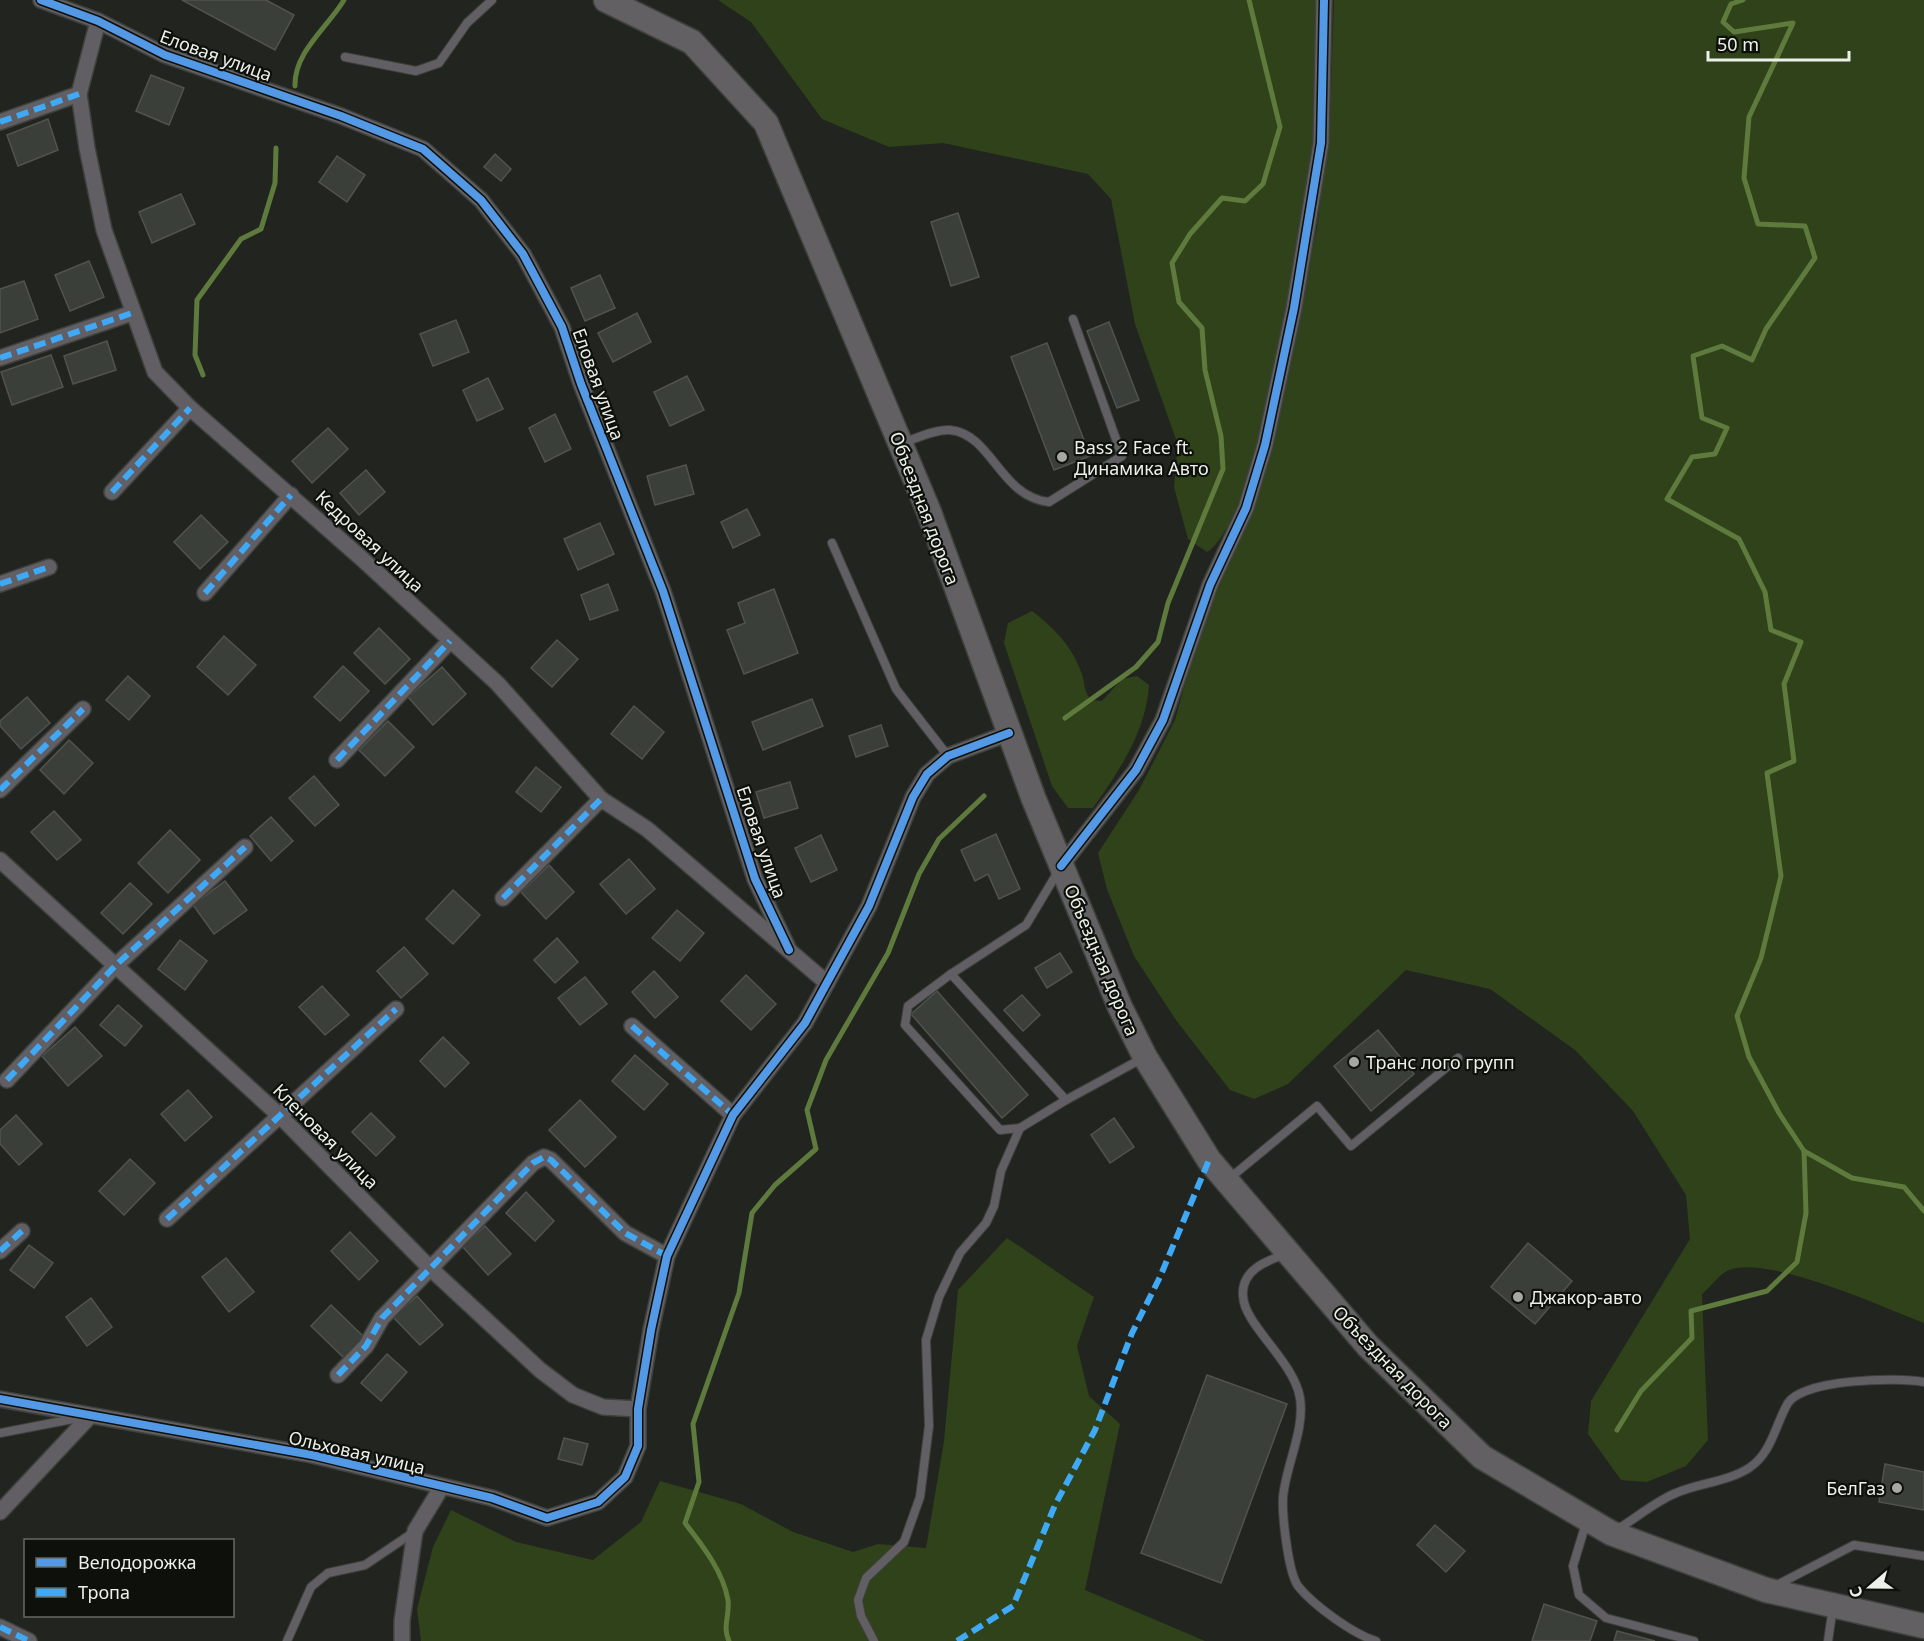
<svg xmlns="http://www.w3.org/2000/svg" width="1924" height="1641" viewBox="0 0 1924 1641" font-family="'Noto Sans',sans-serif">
	<rect width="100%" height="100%" fill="#22251f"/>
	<!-- green -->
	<g fill="#2f4219">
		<path d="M718,0H1316C1316,44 1319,88 1316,132C1315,160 1307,189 1302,217C1292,279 1256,522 1207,552L1188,539L1174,487L1178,445L1135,324L1111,199L1088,174L943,143L889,147L822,119L751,22Z"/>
		<path d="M1334,0H1924V1323C1883,1307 1769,1255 1729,1270C1720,1273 1710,1288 1702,1294L1708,1440L1686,1466L1647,1482L1621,1480L1588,1434L1591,1401L1690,1239L1686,1195L1633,1111L1575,1050L1490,989L1406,970L1288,1084L1254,1099L1230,1090L1176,1020L1134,956L1107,889L1098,853L1139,790L1175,720L1201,626L1254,510L1281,400L1317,227L1330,124Z"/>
		<path d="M1032,611C1055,629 1072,646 1082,674C1085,684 1084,692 1091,700L1102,701L1122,679L1137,676L1149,685C1146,732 1119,771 1093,808H1068L1052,786L1004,643L1008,623Z"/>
		<path d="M1007,1238L1094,1297L1077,1346L1089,1396L1120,1424L1085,1590L1205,1641H421L417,1609L433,1547L451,1510L516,1542L593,1560L641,1522L660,1481L741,1504L793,1532L853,1552L878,1544L926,1548L944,1441L958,1290Z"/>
	</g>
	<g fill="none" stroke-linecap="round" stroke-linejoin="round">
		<!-- stream -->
		<g stroke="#5e7a3d" stroke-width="5">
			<path d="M1743,0L1731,4L1723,22L1734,32L1793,23L1749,117L1744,178L1758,224L1805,226L1815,258L1766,329L1752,360L1722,346L1693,356L1702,418L1727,428L1715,454L1692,457L1667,499L1739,539L1765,592L1771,630L1801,642L1784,684L1794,761L1767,773L1781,876L1761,958L1737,1016L1749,1057L1779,1113L1804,1151L1852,1178L1904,1187L1924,1211"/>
			<path d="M295,86C294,52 328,27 344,0"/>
			<path d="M203,375L195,355L197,300L241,239L261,229L275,183L276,148"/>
			<path d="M1065,718L1136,667L1158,642L1168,603L1223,469L1221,436L1205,370L1202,328L1179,302L1172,263L1190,234L1222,198L1245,201L1263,184L1280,127L1249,0"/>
			<path d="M1617,1430L1641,1391L1692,1338L1691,1311L1767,1291L1797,1262L1806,1213L1804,1151"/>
			<path d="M729,1641C722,1627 730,1615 728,1600C723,1571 702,1545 685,1523L699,1482L693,1424L739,1293L752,1213L775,1185L816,1149L807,1110L826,1060L888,953L919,874L939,839L984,796"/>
		</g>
	</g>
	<!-- building -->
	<g fill="#3b3f39" stroke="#50534e" stroke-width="1.5">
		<path d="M182,0H266L294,15L275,50Z"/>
		<path d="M151,75L184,88L169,125L136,111Z"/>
		<path d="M48,119L58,150L18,166L7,135Z"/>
		<path d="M495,154L511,169L501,181L484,167Z"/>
		<path d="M337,156L365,175L347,202L319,182Z"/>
		<path d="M181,194L195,224L152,243L139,212Z"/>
		<path d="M958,213L979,277L951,286L931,222Z"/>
		<path d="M89,261L104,297L70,311L55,275Z"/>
		<path d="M600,275L615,308L585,321L571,288Z"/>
		<path d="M24,281L38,319L0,333V289Z"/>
		<path d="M637,313L651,342L613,362L598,333Z"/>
		<path d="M456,320L469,352L433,366L420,334Z"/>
		<path d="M1109,322L1139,400L1117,408L1087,331Z"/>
		<path d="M107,341L116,370L73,384L64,356Z"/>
		<path d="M1047,343L1090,456L1054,470L1011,357Z"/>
		<path d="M51,355L63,387L12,405L1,372Z"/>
		<path d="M687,376L704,410L670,426L654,392Z"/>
		<path d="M488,378L503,409L477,421L463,390Z"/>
		<path d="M555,414L571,449L545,462L529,428Z"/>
		<path d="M328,428L348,449L312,483L292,461Z"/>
		<path d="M686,465L694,494L655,505L647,476Z"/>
		<path d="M366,470L385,492L359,515L340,493Z"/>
		<path d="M747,509L760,535L733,548L721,522Z"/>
		<path d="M201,515L228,542L200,569L174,542Z"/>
		<path d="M600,523L614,554L578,570L564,539Z"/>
		<path d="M608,584L618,610L590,620L581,595Z"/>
		<path d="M774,589L798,653L744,674L727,630L745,623L738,603Z"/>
		<path d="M379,628L410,659L385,684L354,653Z"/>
		<path d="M224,636L256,665L228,695L197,667Z"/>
		<path d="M557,640L578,659L552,687L531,668Z"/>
		<path d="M343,666L369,691L340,721L314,697Z"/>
		<path d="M442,667L466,694L433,725L408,697Z"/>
		<path d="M128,676L150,696L129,720L106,700Z"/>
		<path d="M27,697L50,723L21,749L0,726V721Z"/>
		<path d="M812,699L823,726L763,750L752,722Z"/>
		<path d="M634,706L664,732L642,759L611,734Z"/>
		<path d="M388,721L414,747L385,776L359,750Z"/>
		<path d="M881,725L888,746L856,757L849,736Z"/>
		<path d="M69,740L93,763L64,794L40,770Z"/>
		<path d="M536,767L561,787L541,812L516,792Z"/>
		<path d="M314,776L339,805L315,826L289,798Z"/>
		<path d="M790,782L798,808L764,818L756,792Z"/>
		<path d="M54,811L81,840L57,860L31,832Z"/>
		<path d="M271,817L293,841L271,861L250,836Z"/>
		<path d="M170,830L200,860L168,893L138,863Z"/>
		<path d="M996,834L1020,889L999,899L988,874L975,881L961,850Z"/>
		<path d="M821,835L837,870L811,882L795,848Z"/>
		<path d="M629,859L655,889L626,914L600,884Z"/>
		<path d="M549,865L574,892L546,919L521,892Z"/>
		<path d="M225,881L247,910L214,934L193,905Z"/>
		<path d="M130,883L152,904L123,934L101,913Z"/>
		<path d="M453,890L480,915L453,944L426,919Z"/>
		<path d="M677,910L704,933L680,961L652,938Z"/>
		<path d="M557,938L578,962L555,983L534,960Z"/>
		<path d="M180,940L207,961L185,990L158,969Z"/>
		<path d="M404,947L428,974L401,998L377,971Z"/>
		<path d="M1060,953L1072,972L1047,988L1035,968Z"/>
		<path d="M654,971L678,997L655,1018L632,992Z"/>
		<path d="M746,975L776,1004L751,1030L721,1001Z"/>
		<path d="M585,977L607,1004L580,1025L558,998Z"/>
		<path d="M322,986L349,1015L325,1035L299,1007Z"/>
		<path d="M937,991L1028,1095L1002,1118L911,1014Z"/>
		<path d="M1022,995L1040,1015L1023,1031L1004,1010Z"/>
		<path d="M118,1005L142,1026L125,1046L100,1025Z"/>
		<path d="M75,1027L102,1056L68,1086L42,1056Z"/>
		<path d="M1378,1030L1414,1074L1371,1111L1334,1066Z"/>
		<path d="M443,1037L469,1063L445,1087L420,1061Z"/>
		<path d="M635,1055L668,1084L644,1110L612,1081Z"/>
		<path d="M188,1090L212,1117L185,1141L161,1114Z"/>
		<path d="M580,1100L616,1137L585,1167L549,1130Z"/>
		<path d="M371,1113L395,1137L376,1156L352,1132Z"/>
		<path d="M16,1115L42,1144L19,1165L0,1144V1130Z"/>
		<path d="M1114,1118L1134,1147L1110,1163L1091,1135Z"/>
		<path d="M130,1159L155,1183L124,1215L99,1191Z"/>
		<path d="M526,1192L554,1221L535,1241L506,1213Z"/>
		<path d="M485,1226L511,1254L488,1275L462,1246Z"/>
		<path d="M350,1232L378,1261L359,1280L331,1251Z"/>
		<path d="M1528,1243L1572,1281L1535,1324L1491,1287Z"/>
		<path d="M29,1245L53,1263L34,1288L10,1270Z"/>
		<path d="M226,1258L254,1292L229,1312L202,1277Z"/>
		<path d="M417,1296L443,1325L420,1345L393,1317Z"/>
		<path d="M91,1298L112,1327L87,1346L66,1317Z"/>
		<path d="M331,1305L364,1337L344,1358L311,1326Z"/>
		<path d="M387,1354L407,1372L381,1401L361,1383Z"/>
		<path d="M1207,1375L1287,1404L1221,1583L1141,1553Z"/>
		<path d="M564,1438L588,1444L582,1465L558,1459Z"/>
		<path d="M1885,1464L1924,1472V1510L1879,1502Z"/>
		<path d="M1435,1525L1465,1551L1446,1572L1417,1545Z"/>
		<path d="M1544,1604L1597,1621L1590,1641H1532Z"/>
		<path d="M1617,1631L1655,1641H1614Z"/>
	</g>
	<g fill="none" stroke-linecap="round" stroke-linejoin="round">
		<defs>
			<g id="lane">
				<path d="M345,57L416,71L439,63L467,23L492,0"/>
				<path d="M905,442C917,438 936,429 950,430C992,434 1000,497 1049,502L1122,456L1073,319"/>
				<path d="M832,543L896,689L948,756"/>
				<path d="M1059,870L1026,925L951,974L1066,1100L1143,1058"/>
				<path d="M951,974L908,1006L905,1025L1000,1130L1020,1128L1066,1100"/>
				<path d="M1230,1178L1317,1106L1351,1146L1458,1058"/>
				<path d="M1284,1255C1265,1261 1241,1271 1243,1296C1244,1325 1294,1361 1300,1398C1305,1430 1286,1465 1283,1497C1282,1515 1288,1572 1298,1586C1313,1605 1353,1634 1376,1641"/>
				<path d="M0,1433L78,1418"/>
				<path d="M1586,1523L1573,1566L1579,1595L1606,1618L1694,1641"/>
				<path d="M1618,1529C1636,1518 1656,1501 1676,1493C1699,1483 1727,1482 1749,1468C1772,1453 1775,1425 1788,1403C1803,1379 1898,1377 1924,1382"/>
				<path d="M1775,1586L1854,1545L1924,1556"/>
				<path d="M287,1641L311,1587L328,1573L365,1565L414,1532"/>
				<path d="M874,1641L861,1616L858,1600L866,1578L904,1542L920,1497L929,1426L926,1340L939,1297L960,1253L986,1223L994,1206L1001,1171L1020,1128"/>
				<path d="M1828,1641L1833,1607"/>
			</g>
			<g id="street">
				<path d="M41,0L98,21L165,55L341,116L423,149L481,200L523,254L562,327L581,384L663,591L755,879L789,950"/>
				<path d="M98,21L79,94L87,148L104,230L155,372L190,408L360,557L498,684L601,799L647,829L827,983"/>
				<path d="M0,122L79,94"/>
				<path d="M0,358L132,313"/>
				<path d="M112,492L190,408"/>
				<path d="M0,584L49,567"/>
				<path d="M205,593L291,495"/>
				<path d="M337,760L450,641"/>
				<path d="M0,790L83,709"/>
				<path d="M0,860L280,1116L431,1269L540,1370L573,1395L603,1407L638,1409"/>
				<path d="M1061,866L1136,770L1163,720L1210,585L1246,508L1265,445L1294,308L1321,143L1324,0"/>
				<path d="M503,898L601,799"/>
				<path d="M632,1026L733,1115"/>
				<path d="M7,1080L115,966L245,847"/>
				<path d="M167,1219L396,1009"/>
				<path d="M0,1251L22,1231"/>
				<path d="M338,1375L366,1346L382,1318L533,1163L544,1157L551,1160L625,1233L667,1256"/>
				<path d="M0,1399L312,1455L492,1498L547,1518L598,1502L625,1477L638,1446V1409L651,1330L667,1256L733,1115L805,1023L869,906L913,797L927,774L948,756L1009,733"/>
				<path d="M0,1512L90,1416"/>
				<path d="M0,1627L29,1641"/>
				<path d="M402,1641V1621L415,1531L441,1488"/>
			</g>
			<path id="primary" d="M606,0L692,42L766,123L929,512L1033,797L1120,1007L1145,1057L1209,1160L1368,1346L1482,1457L1611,1533L1766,1590L1924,1626"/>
		</defs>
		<!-- lane casing -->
		<use href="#lane" stroke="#3e413c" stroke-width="10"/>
		<!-- street casing -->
		<use href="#street" stroke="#3e413c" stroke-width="18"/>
		<!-- primary casing -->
		<use href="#primary" stroke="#3e413c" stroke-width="27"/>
		<!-- lane -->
		<use href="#lane" stroke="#625f64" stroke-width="8"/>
		<!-- street -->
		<use href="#street" stroke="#625f64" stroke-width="15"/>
		<!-- primary -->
		<use href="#primary" stroke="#626063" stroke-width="24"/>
		<!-- quiet -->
		<g stroke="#3fa9f5" stroke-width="6" stroke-dasharray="12 6" stroke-linecap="butt">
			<path d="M0,122L79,94"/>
			<path d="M0,358L132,313"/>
			<path d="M112,492L190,408"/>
			<path d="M0,584L49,567"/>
			<path d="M205,593L291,495"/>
			<path d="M337,760L450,641"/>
			<path d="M0,790L83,709"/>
			<path d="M503,898L601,799"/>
			<path d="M632,1026L733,1115"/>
			<path d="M7,1080L115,966L245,847"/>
			<path d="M167,1219L396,1009"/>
			<path d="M0,1251L22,1231"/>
			<path d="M338,1375L366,1346L382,1318L533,1163L544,1157L551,1160L625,1233L667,1256"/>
			<path d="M0,1627L29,1641"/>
			<path d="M957,1641L1013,1606L1055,1505L1095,1430L1132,1333L1160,1277L1209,1160"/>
		</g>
		<defs>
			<g id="cycleway">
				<path d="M41,0L98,21L165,55L341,116L423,149L481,200L523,254L562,327L581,384L663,591L755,879L789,950"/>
				<path d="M1061,866L1136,770L1163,720L1210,585L1246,508L1265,445L1294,308L1321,143L1324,0"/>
				<path d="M0,1399L312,1455L492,1498L547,1518L598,1502L625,1477L638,1446V1409L651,1330L667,1256L733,1115L805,1023L869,906L913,797L927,774L948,756L1009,733"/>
			</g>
		</defs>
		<!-- cycleway casing -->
		<use href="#cycleway" stroke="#0d100b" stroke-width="11"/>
		<!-- cycleway -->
		<use href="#cycleway" stroke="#5399e6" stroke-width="8"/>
	</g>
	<!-- markers -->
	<g fill="#a5a9a2" stroke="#0d100b" stroke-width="2">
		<circle cx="1062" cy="457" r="6"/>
		<circle cx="1354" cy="1062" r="6"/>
		<circle cx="1518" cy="1297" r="6"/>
		<circle cx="1897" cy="1488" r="6"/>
	</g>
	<g text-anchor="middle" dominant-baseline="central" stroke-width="4.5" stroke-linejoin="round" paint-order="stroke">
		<!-- street labels -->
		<g font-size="18" fill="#ecf0e8" stroke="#0d100b">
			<text transform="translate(216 55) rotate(20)">Еловая улица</text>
			<text transform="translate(599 384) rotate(70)">Еловая улица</text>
			<text transform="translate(925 508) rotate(69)">Объездная дорога</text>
			<text transform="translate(370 541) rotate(43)">Кедровая улица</text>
			<text transform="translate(762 842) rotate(71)">Еловая улица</text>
			<text transform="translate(1102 960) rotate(67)">Объездная дорога</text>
			<text transform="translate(326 1136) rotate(45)">Кленовая улица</text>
			<text transform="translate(1393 1367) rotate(46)">Объездная дорога</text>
			<text transform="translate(357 1452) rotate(13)">Ольховая улица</text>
		</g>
		<!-- poi labels -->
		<g font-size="18" fill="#ecf0e8" stroke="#0d100b" text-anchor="start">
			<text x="1074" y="447">Bass 2 Face ft.<tspan x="1074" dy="21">Динамика Авто</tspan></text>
			<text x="1366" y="1062">Транс лого групп</text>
			<text x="1530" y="1297">Джакор-авто</text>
			<text x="1885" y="1488" text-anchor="end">БелГаз</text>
		</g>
	</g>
	<!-- legend -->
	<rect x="24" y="1539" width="210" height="78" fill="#0d100b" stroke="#666a63" stroke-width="1.5"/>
	<rect x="36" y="1558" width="30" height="9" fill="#5399e6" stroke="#666a63" stroke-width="1.5"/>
	<text x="78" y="1569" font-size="18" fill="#ecf0e8">Велодорожка</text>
	<rect x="36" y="1588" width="30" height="9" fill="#3fa9f5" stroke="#666a63" stroke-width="1.5"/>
	<text x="78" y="1599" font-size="18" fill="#ecf0e8">Тропа</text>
	<!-- north arrow -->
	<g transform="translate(1870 1587) rotate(250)" stroke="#0d100b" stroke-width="4.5" paint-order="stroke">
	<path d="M0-4.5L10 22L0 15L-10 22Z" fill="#ecf0e8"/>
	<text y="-9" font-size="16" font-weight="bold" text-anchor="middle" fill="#ecf0e8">С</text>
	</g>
	<!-- scale -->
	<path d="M1708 51v9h141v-9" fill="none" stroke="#ecf0e8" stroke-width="3"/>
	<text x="1717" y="51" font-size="18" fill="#ecf0e8" stroke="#0d100b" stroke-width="4.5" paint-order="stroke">50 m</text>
</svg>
